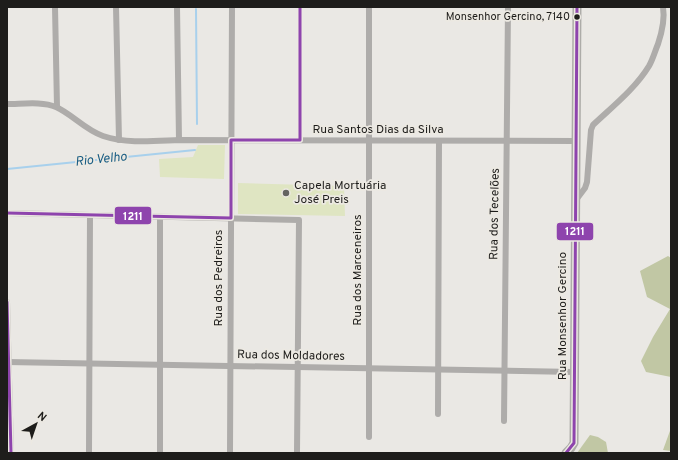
<svg xmlns="http://www.w3.org/2000/svg" width="678" height="460" viewBox="0 0 678 460" font-family="Overpass,sans-serif">
	<rect width="100%" height="100%" fill="#eae8e4"/>
	<!-- green -->
	<g fill="#dfe5c2">
		<path d="M198,145H225L224,179L160,177L159,159L193,157Z"/>
		<path d="M238,183L344,186L345,216L238,214Z"/>
	</g>
	<!-- forest -->
	<g fill="#c1c7a4">
		<path d="M668,256L671,258V377L646,372L641,361L653,337L670,309L647,297L640,271Z"/>
		<path d="M671,428V451L663,450Z"/>
		<path d="M590,435L598,437L606,442L608,453H577Z"/>
	</g>
	<g fill="none" stroke-linecap="round" stroke-linejoin="round">
		<!-- stream -->
		<g stroke="#a8d0ec" stroke-width="2">
			<path d="M196,9L197,124"/>
			<path d="M7,169L195,150"/>
		</g>
		<!-- street -->
		<g stroke="#aeacaa" stroke-width="6">
			<path d="M55,7L57,107"/>
			<path d="M116,7L119,140"/>
			<path d="M177,7L179,140"/>
			<path d="M7,104C22,104 42,101 56,107C72,114 85,130 103,136C127,144 154,141 179,140L576,141"/>
			<path d="M300,140V7"/>
			<path d="M576,200L585,188L587,182L591,130L593,125C612,107 635,89 649,66C653,59 655,51 658,44C662,32 665,19 663,7"/>
			<path d="M7,213L299,220L297,453"/>
			<path d="M7,302L11,453"/>
			<path d="M7,362L575,372"/>
			<path d="M438,414L439,141"/>
			<path d="M504,421L508,7"/>
			<path d="M369,437V7"/>
			<path d="M89,453L90,215"/>
			<path d="M160,453V217"/>
			<path d="M230,453L232,7"/>
		</g>
		<!-- secondary -->
		<path stroke="#adaca8" stroke-width="9" d="M566,453L571,448L574,443L577,7"/>
		<defs>
			<g id="bus-1">
				<path d="M7,213L231,218V140H300V7"/>
				<path d="M7,302L11,453"/>
				<path d="M566,453L574,443L577,7"/>
			</g>
		</defs>
		<!-- bus-1 casing -->
		<use href="#bus-1" stroke="#ece9e2" stroke-width="6"/>
		<!-- bus-1 -->
		<use href="#bus-1" stroke="#8e44ad" stroke-width="3"/>
	</g>
	<!-- markers -->
	<circle fill="#1e1d1b" stroke="#ece9e2" stroke-width="1.5" cx="577" cy="17" r="3.5"/>
	<circle fill="#656461" stroke="#ece9e2" stroke-width="1.5" cx="286" cy="193" r="4"/>
	<g text-anchor="middle" dominant-baseline="central" stroke-width="3.5" stroke-linejoin="round" paint-order="stroke">
		<!-- bus labels -->
		<g font-size="11" fill="#1e1d1b" stroke="#ece9e2" text-anchor="end">
			<text x="570" y="17">Monsenhor Gercino, 7140</text>
		</g>
		<!-- street labels -->
		<g font-size="12" fill="#1e1d1b" stroke="#ece9e2">
			<text x="378" y="130">Rua Santos Dias da Silva</text>
			<text transform="translate(495 214) rotate(-89)">Rua dos Tecelões</text>
			<text transform="translate(358 270) rotate(-90)">Rua dos Marceneiros</text>
			<text transform="translate(219 278) rotate(-90)">Rua dos Pedreiros</text>
			<text transform="translate(563 316) rotate(-90)">Rua Monsenhor Gercino</text>
			<text transform="translate(291 356) rotate(1)">Rua dos Moldadores</text>
		</g>
		<!-- poi labels -->
		<g font-size="12" fill="#1e1d1b" stroke="#ece9e2" text-anchor="start">
			<text x="294" y="186">Capela Mortuária<tspan x="294" dy="14">José Preis</tspan></text>
		</g>
		<!-- water labels -->
		<g font-size="13" font-style="italic" fill="#185c83" stroke="#ece9e2">
			<text transform="translate(101 160) rotate(-6)">Rio Velho</text>
		</g>
	</g>
	<g stroke="#ece9e2" stroke-width="1.5">
		<rect x="114" y="206" width="38" height="19" rx="4" fill="#8e44ad"/>
		<rect x="556" y="222" width="38" height="19" rx="4" fill="#8e44ad"/>
	</g>
	<g font-size="11" text-anchor="middle" font-weight="bold" fill="#fff">
		<text x="133" y="220">1211</text>
		<text x="575" y="235">1211</text>
	</g>
	<!-- border -->
	<rect width="678" height="460" fill="none" stroke="#1e1d1b" stroke-width="16"/>
	<!-- north arrow -->
	<g transform="translate(36 424) rotate(40)" stroke="#ece9e2" stroke-width="3" paint-order="stroke">
	<path d="M0-3L7 15L0 10L-7 15Z" fill="#1e1d1b"/>
	<text y="-6" font-size="11" font-weight="bold" text-anchor="middle" fill="#1e1d1b">N</text>
	</g>
</svg>
